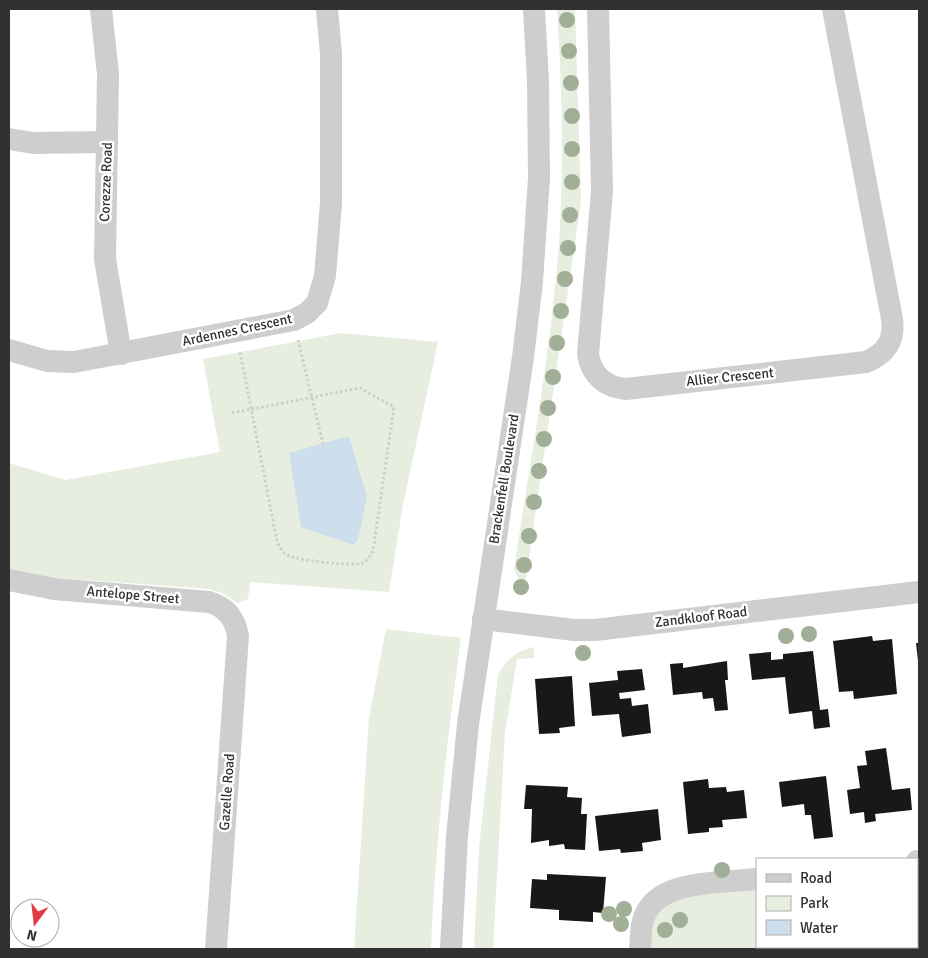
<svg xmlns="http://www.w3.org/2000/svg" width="928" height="958" viewBox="0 0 928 958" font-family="Signika,sans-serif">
	<rect width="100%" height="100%" fill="#fff"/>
	<!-- green -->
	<g fill="#e7eee0">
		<path d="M557,9H575L581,202L524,591L514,569C528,476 545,382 555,288C565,196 563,102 557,9Z"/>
		<path d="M341,333L438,342L403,505L389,592L250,582L248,599L237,603L224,594L209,589L44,577L9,570V463L65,480L220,452L203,359Z"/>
		<path d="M386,629L461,638C447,742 435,845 431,949H354L369,718Z"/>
		<path d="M534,647V658L517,659L505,733L493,949H474L479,848L498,675C507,659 516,651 534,647Z"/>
		<path d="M757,889V947H785V949H650C651,937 650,922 659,912C677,890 730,892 757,889Z"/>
	</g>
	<!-- water -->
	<path fill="#cddfec" d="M349,436L367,497L358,540L353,545L301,527L289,453Z"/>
	<!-- building -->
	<g fill="#181818">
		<path d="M872,636L873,641L892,639L897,694L854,699L853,691L839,692L833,641Z"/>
		<path d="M916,643H919V661H918Z"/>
		<path d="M813,651L820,710L828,709L830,727L814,729L812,711L789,714L785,677L752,680L749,654L771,652V660L783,659V654Z"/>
		<path d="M727,661L728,680H725L728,710L715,711L713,698L703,699L702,692L673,695L670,664L683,663V668Z"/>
		<path d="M642,669L645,690L619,693L620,699L631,698L632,706L648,704L651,733L622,737L619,714L592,716L589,683L618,680L617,671Z"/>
		<path d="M572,676L575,726L559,728L560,733L539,734L535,679Z"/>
		<path d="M886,748L892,790L910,788L912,810L875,814L876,821L865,823L864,812L850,814L847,790L860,788L857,766L867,765L865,751Z"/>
		<path d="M826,776L833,837L814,839L811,815H805L804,804L782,807L779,782Z"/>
		<path d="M708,779L709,788L726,787L727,792L744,790L747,818L722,820L723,827L709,828V832L688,834L683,782Z"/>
		<path d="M526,785L568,787L567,797L582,798L581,814H587L585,850L565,849L564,844L549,846V840L531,843L532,809H524Z"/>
		<path d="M658,809L661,840L642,843L643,851L621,853L620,849L599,851L595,816Z"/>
		<path d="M547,874L606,877L603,913L593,912V922L559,920V910L530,908L532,879L547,880Z"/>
		<path d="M917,902H919V949H907L906,947H917Z"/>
		<rect x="799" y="947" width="53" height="2"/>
	</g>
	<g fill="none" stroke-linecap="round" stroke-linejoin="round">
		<!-- path -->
		<g stroke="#cecece" stroke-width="3" stroke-dasharray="2.5 2.5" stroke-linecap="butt">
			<path d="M298,340L323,444"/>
			<path d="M232,413L360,388L394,407L373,551C370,556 368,560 363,563C353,567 299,560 289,556C283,553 279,547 277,541L240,352"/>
		</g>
		<!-- minor -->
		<g stroke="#cecece" stroke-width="22">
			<path d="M101,9L108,74L105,259L121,354"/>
			<path d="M598,9L602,191L588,354C591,375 605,387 626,389L866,362C886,354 895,340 892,319L833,9"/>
			<path d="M9,139L33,143L107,142"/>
			<path d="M9,350L47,361L74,362L294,320L307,313L317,303L325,276L331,203V54L327,9"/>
			<path d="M9,580L54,589L209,602C226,607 235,618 238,636L216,949"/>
			<path d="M483,619L574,630H595L919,592"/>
			<path d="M917,861H919"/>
			<path d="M451,949L457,837L468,724L523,357L532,282L539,178L538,81L534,9"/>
			<path d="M640,949C641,938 640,925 645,915C660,879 723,883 757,879"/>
		</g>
	</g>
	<!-- trees -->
	<g fill="#a0af95">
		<circle cx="567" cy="20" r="8"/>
		<circle cx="569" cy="51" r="8"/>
		<circle cx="571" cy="83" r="8"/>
		<circle cx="572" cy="116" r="8"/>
		<circle cx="572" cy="149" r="8"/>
		<circle cx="572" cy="182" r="8"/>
		<circle cx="570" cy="215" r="8"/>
		<circle cx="568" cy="248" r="8"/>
		<circle cx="565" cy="279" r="8"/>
		<circle cx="561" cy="311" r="8"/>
		<circle cx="557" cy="343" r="8"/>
		<circle cx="553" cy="377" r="8"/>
		<circle cx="548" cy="408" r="8"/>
		<circle cx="544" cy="439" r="8"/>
		<circle cx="539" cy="471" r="8"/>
		<circle cx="534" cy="502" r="8"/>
		<circle cx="529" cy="536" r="8"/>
		<circle cx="524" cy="565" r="8"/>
		<circle cx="521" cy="587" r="8"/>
		<circle cx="809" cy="634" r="8"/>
		<circle cx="786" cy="636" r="8"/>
		<circle cx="583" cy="653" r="8"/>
		<circle cx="722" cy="870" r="8"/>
		<circle cx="624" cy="909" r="8"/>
		<circle cx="609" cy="914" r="8"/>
		<circle cx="680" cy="920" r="8"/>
		<circle cx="621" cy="924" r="8"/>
		<circle cx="665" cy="930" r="8"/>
	</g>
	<g text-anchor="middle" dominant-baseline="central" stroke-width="5" stroke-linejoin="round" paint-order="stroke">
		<!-- street labels -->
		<g font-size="14" fill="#313131" stroke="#fff">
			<text transform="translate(106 182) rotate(-88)">Corezze Road</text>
			<text transform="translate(237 330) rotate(-12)">Ardennes Crescent</text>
			<text transform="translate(730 377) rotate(-6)">Allier Crescent</text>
			<text transform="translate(504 479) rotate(-81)">Brackenfell Boulevard</text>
			<text transform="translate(133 595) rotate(5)">Antelope Street</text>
			<text transform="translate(701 617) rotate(-7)">Zandkloof Road</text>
			<text transform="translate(227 792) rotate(-86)">Gazelle Road</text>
		</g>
	</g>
	<!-- border -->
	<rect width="928" height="958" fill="none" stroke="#313131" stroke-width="20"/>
	<!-- legend -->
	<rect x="756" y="858" width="162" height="90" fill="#ffffff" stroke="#adadad"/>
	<rect x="766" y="874" width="25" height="8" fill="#cecece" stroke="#adadad"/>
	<text x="800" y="883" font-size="15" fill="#313131">Road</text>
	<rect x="766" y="896" width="25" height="15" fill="#e7eee0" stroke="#adadad"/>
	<text x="800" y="908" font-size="15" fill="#313131">Park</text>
	<rect x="766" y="920" width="25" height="15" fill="#cddfec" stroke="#adadad"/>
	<text x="800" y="933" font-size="15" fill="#313131">Water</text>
	<!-- north arrow -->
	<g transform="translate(35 923) rotate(195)"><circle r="24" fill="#ffffff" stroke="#adadad"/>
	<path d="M0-4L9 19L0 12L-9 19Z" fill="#e23a41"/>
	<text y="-8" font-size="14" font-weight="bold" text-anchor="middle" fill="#313131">N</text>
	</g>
</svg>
